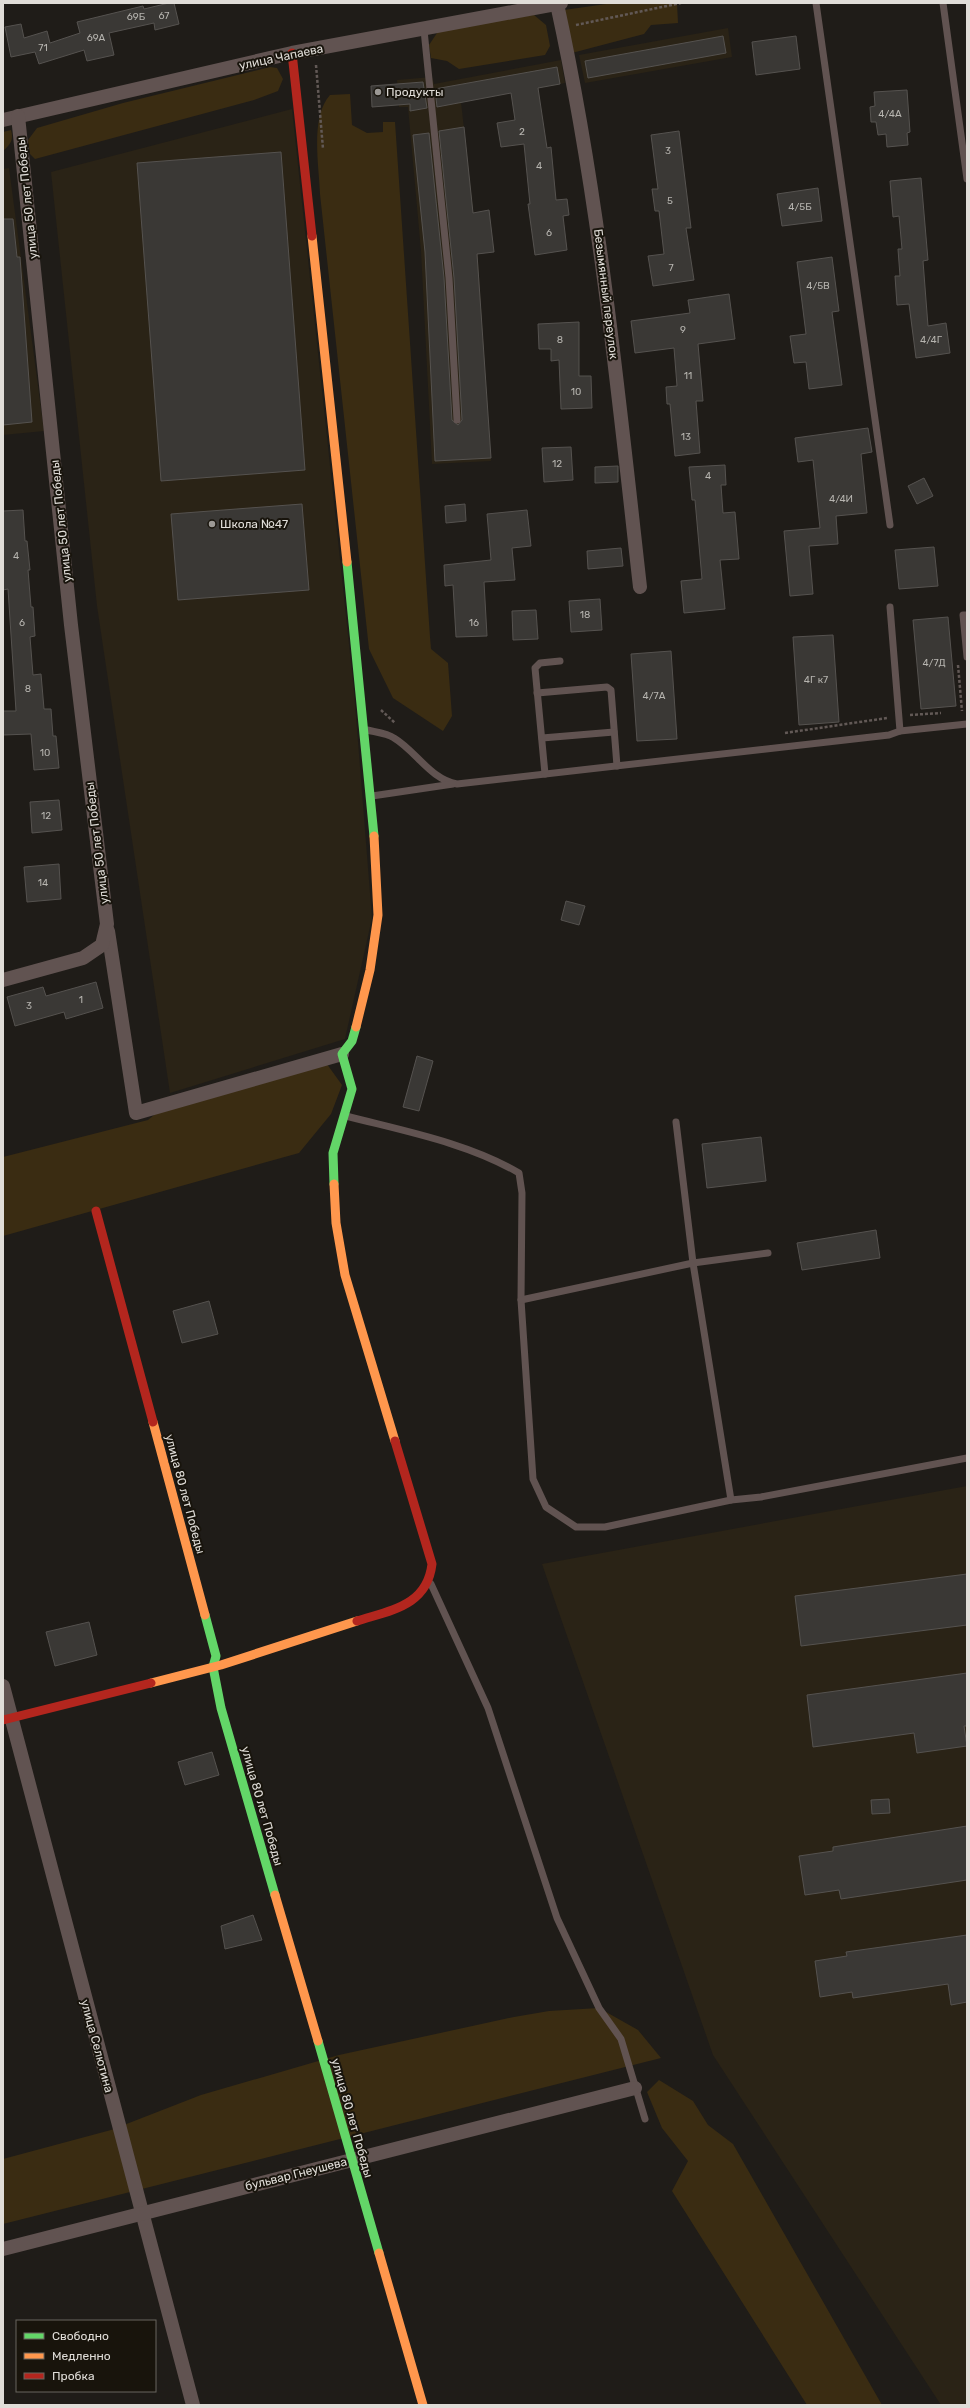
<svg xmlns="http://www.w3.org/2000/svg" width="970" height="2408" viewBox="0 0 970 2408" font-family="Rubik,sans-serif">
	<rect width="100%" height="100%" fill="#1f1c18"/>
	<!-- built -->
	<g fill="#2a2316">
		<path d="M728,28L732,57L585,83L579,55Z"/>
		<path d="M561,60L565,83L461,102L477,245L491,461L432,464L421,251L408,107H399L397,80L432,77L434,84Z"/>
		<path d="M292,109L354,691L372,918L345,1039L170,1093L97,606L51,172Z"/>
		<path d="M9,168L44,431L3,435V169Z"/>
		<path d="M967,1486V2405H941L713,2055L542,1564Z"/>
	</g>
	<!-- green -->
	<g fill="#3a2c12">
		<path d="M613,3H677L678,23L651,25L644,34L568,54L557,11Z"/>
		<path d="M534,15L546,25L550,46L545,55L459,69L447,61L431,58L429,45L439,30Z"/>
		<path d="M270,67L277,68L283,79L278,91L254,100L35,159L30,154L28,140L37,128L123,103Z"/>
		<path d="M350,94L352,125L367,133L383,132V122H395L430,637L431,649L448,663L452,716L443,731L393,698L369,649L320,194C319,165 310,117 330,95Z"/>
		<path d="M11,130C14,140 10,145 3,151V132Z"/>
		<path d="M324,1060L342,1085L331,1114L299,1153L3,1236V1157L148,1120L165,1106Z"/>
		<path d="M599,2008L638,2030L661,2058L3,2224V2159L111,2130L201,2095L339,2055L514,2017L549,2011Z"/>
		<path d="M659,2080L693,2101L708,2125L733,2144L882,2405H807L672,2191L688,2161L662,2128L647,2092Z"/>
	</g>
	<!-- building -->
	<g fill="#3a3835" stroke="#55524f">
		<path d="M169,3H174L179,24L155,30L154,23L109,33L114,55L87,61L84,50L39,64L35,52L11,57L5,27L21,24L24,38L47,31L50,43L80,33L77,22L143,6L144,9Z"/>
		<path d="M723,36L726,53L588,78L585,61Z"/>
		<path d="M796,36L800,69L756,75L752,42Z"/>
		<path d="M557,67L560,84L538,88L547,148L551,147L556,200L567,199L569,215L563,216L567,250L535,255L528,204H530L524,144L501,147L497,123L515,120L511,93L437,107L435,89Z"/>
		<path d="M423,82L427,108L410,111V104L372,107L371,86Z"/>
		<path d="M907,90L910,132L907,133L908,145L887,147L886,134L878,135L876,122H871L870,107L875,106L874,92Z"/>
		<path d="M464,127L473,213L489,210L494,252L477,254L491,458L435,461L425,252L413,135L429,133L444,278L452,420L458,425L462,420L454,278L439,131Z"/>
		<path d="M679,131L691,228H686L694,280L653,286L648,256L664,254L659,211H655L652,189H658L651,135Z"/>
		<path d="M281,152L305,470L161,481L137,163Z"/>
		<path d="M921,178L928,260L923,261L928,326L946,323L950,353L916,358L909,304L897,305L895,276H900L898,249H902L899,216L893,217L890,181Z"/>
		<path d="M818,188L822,221L782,226L777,194Z"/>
		<path d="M3,219H13L17,257H20L32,422L3,425Z"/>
		<path d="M832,257L839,311L832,312L842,385L809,389L806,362L794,363L790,336L806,334L797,262Z"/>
		<path d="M729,294L735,339L698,344L703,401H696L700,453L675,456L670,404H667L666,387L677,386L674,348L635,353L631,321L690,313L688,300Z"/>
		<path d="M579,322V376H591L592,408L561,409L559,360L551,361V349H539L538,324Z"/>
		<path d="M868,428L872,452L861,454L867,513L836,516L838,544L809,546L813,594L790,596L784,531L820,528L813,460L798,462L795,438Z"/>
		<path d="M571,447L573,480L544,482L542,448Z"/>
		<path d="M725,465L726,485H721L723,513L735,512L739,559L720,560L725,609L684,613L681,581L702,579L695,500H692L689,467Z"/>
		<path d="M618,466V482L595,483V467Z"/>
		<path d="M924,478L933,496L917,504L908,486Z"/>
		<path d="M302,504L309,590L178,600L171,514Z"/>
		<path d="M465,504L466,521L446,523L445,506Z"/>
		<path d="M23,510L25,541H27L30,570H28L31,607H33L35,636L30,637L33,675L41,674L44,709H51L53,736H56L59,768L34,770L31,734L3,735V711H16L8,589L3,590V511Z"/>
		<path d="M527,510L531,546L512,548L515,580L484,582L487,636L456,637L453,585L445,586L444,565L491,560L487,514Z"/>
		<path d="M934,547L938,586L899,589L895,550Z"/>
		<path d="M621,548L623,566L588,569L587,551Z"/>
		<path d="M600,599L602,630L571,632L569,601Z"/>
		<path d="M536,610L538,639L513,640L512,611Z"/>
		<path d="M948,617L956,706L921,709L913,620Z"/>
		<path d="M833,635L839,722L799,725L793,637Z"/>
		<path d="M671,651L677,739L637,741L631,654Z"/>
		<path d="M59,800L62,830L32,833L30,802Z"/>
		<path d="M59,864L61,899L27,902L24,867Z"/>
		<path d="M566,901L585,906L579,925L561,920Z"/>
		<path d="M96,982L103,1008L66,1019L64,1012L15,1026L7,997L43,987L46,996Z"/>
		<path d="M417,1056L433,1061L419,1111L403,1107Z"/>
		<path d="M761,1137L766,1181L707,1188L702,1144Z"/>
		<path d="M876,1230L880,1258L802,1270L797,1243Z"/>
		<path d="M209,1301L218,1334L182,1343L173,1311Z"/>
		<path d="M967,1574V1625L801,1646L795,1596Z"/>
		<path d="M89,1622L97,1655L55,1666L46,1632Z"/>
		<path d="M967,1673V1726H964L967,1746L917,1753L914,1733L813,1747L807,1695Z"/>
		<path d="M212,1752L219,1775L185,1785L178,1762Z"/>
		<path d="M889,1799L890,1813L872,1814L871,1800Z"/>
		<path d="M967,1826V1880L841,1899L839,1890L805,1895L799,1856L833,1851V1847Z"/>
		<path d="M253,1915L262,1940L225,1949L221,1926Z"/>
		<path d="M967,1935V2002L951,2005L948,1984L853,1998L852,1992L820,1997L815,1961L847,1956L846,1952Z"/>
	</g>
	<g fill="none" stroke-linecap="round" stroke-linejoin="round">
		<!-- path -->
		<g stroke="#625956" stroke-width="2.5" stroke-dasharray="3 2" stroke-linecap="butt">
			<path d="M576,25L681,3"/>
			<path d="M316,65L323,149"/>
			<path d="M958,665L962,711"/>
			<path d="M381,710L395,723"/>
			<path d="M910,715L941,713"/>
			<path d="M785,733L887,718"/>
		</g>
		<!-- lane -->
		<g stroke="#615351" stroke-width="7">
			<path d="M816,3L890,525"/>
			<path d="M943,3L967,179"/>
			<path d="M424,30L449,278L457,420"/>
			<path d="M967,615H963L967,657"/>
			<path d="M537,693L607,687L611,690L617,766"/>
			<path d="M367,730C375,732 387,733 394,738C416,751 430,779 457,784L889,735L900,731L890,607"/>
			<path d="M900,731L967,724"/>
			<path d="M542,738L614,732"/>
			<path d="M545,774L535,668L540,663L560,661"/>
			<path d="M372,796L453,784"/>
			<path d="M346,1116C404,1131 468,1143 519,1173L522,1193L521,1300L533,1479L546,1507L576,1527H605L731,1500L761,1497L967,1458"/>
			<path d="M676,1122L693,1263L731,1500"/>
			<path d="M521,1300L693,1263L768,1253"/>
			<path d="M431,1584L488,1708L557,1918L599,2008L621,2039L645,2119"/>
		</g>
		<!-- street -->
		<g stroke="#615351" stroke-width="14">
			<path d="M557,4C599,196 618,392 640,587"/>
			<path d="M3,120L292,53L561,3"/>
			<path d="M108,931L136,1113L342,1054"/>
			<path d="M3,980L83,958L102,945L107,924L71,625L18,116"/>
			<path d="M3,1686L193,2405"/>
			<path d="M3,2249L635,2088"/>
		</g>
		<!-- fast -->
		<g stroke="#63d668" stroke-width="9">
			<path d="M347,562L374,836"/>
			<path d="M334,1184L333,1153L352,1089L342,1054L352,1041L356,1027"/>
			<path d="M205,1615L216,1656L213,1667L221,1708L275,1895"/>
			<path d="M318,2041L379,2253"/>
		</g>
		<!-- slow -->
		<g stroke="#ff974d" stroke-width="9">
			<path d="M312,236L347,562"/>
			<path d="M356,1027L370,970L378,915L374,836"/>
			<path d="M334,1184L336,1223L345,1275L395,1441"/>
			<path d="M153,1422L205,1615"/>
			<path d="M151,1683L221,1665L357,1621"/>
			<path d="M275,1895L318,2041"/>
			<path d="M379,2253L423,2405"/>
		</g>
		<!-- jam -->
		<g stroke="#b3261e" stroke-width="9">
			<path d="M292,53L312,236"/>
			<path d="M96,1211L153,1422"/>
			<path d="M357,1621C391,1610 427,1606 432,1564L395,1441"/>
			<path d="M3,1720L151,1683"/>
		</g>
	</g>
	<!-- markers -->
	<g fill="#9c9995" stroke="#18140c" stroke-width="1.5">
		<circle cx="378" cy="92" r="4"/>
		<circle cx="212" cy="524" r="4"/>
	</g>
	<g text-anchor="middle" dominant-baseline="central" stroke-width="4" stroke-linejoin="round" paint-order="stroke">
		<!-- number labels -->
		<g font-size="10" fill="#b6b4af">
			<text x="164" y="16">67</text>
			<text x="136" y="17">69Б</text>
			<text x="96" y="38">69А</text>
			<text x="43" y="48">71</text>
			<text x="890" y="114">4/4А</text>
			<text x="522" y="132">2</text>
			<text x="668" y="151">3</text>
			<text x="539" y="166">4</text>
			<text x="670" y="201">5</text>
			<text x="800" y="207">4/5Б</text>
			<text x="549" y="233">6</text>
			<text x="671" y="268">7</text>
			<text x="818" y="286">4/5В</text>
			<text x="683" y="330">9</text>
			<text x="560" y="340">8</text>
			<text x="931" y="340">4/4Г</text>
			<text x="688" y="376">11</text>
			<text x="576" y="392">10</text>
			<text x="686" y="437">13</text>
			<text x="557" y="464">12</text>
			<text x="708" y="476">4</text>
			<text x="841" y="499">4/4И</text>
			<text x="16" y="556">4</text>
			<text x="585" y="615">18</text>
			<text x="22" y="623">6</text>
			<text x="474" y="623">16</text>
			<text x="934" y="663">4/7Д</text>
			<text x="816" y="680">4Г к7</text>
			<text x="28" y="689">8</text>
			<text x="654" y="696">4/7А</text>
			<text x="45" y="753">10</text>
			<text x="46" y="816">12</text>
			<text x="43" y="883">14</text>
			<text x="81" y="1000">1</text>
			<text x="29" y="1006">3</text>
		</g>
		<!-- street labels -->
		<g font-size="12" fill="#e0ddd8" stroke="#18140c">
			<text transform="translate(281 57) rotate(-12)">улица Чапаева</text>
			<text transform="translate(27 198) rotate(-96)">улица 50 лет Победы</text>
			<text transform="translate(606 294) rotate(83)">Безымянный переулок</text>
			<text transform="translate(61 521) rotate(-96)">улица 50 лет Победы</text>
			<text transform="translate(97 843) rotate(-97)">улица 50 лет Победы</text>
			<text transform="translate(185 1494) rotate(75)">улица 80 лет Победы</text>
			<text transform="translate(262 1806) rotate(74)">улица 80 лет Победы</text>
			<text transform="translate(97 2046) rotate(75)">улица Селютина</text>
			<text transform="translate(352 2118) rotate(74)">улица 80 лет Победы</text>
			<text transform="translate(296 2174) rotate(-14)">бульвар Гнеушева</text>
		</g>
		<!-- poi labels -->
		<g font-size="12" fill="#e0ddd8" stroke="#18140c" text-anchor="start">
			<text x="386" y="92">Продукты</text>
			<text x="220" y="524">Школа №47</text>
		</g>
	</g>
	<!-- border -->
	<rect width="970" height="2408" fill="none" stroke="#e0ddd8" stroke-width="8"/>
	<!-- legend -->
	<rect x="16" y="2320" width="140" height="72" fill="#18140c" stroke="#68645e"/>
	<rect x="24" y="2333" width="20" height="6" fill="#63d668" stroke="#68645e"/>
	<text x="52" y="2340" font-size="12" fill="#e0ddd8">Свободно</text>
	<rect x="24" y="2353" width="20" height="6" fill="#ff974d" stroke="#68645e"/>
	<text x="52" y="2360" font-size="12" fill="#e0ddd8">Медленно</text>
	<rect x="24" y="2373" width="20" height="6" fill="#b3261e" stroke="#68645e"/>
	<text x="52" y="2380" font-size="12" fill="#e0ddd8">Пробка</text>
</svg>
